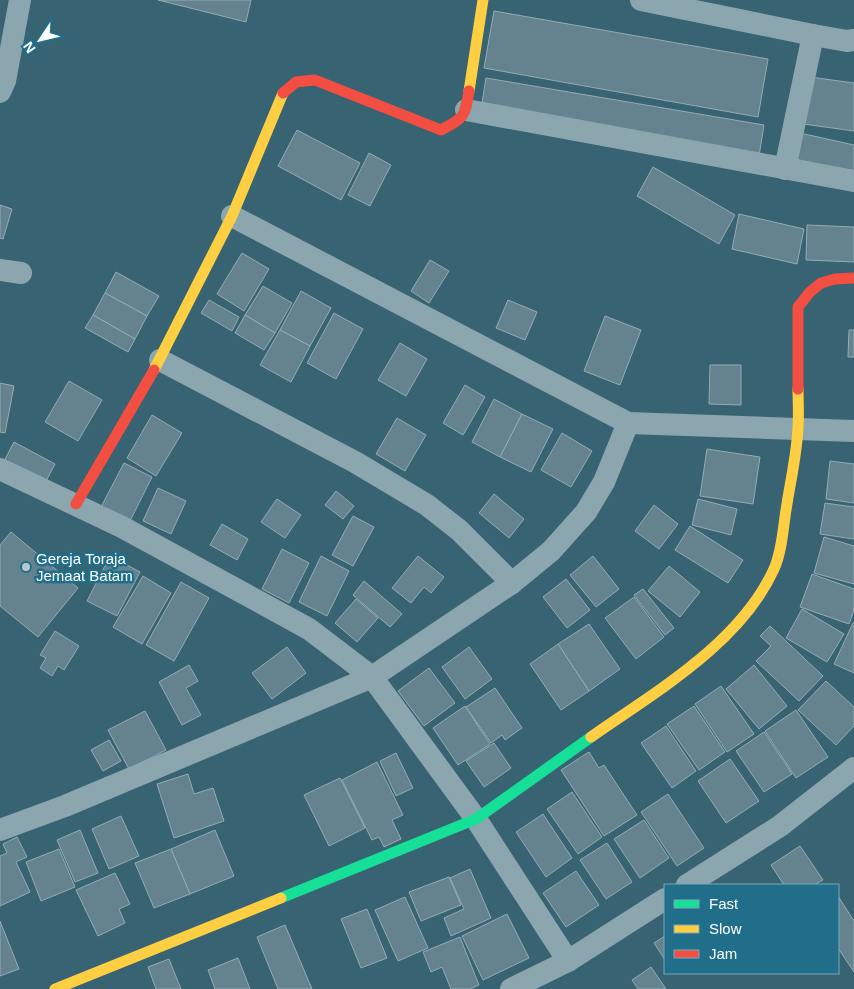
<svg xmlns="http://www.w3.org/2000/svg" width="854" height="989" viewBox="0 0 854 989" font-family="Helvetica,sans-serif">
	<rect width="100%" height="100%" fill="#386372"/>
	<!-- building -->
	<g fill="#64838f" stroke="#93acb5">
		<path d="M158,0H251L246,22Z"/>
		<path d="M494,11L768,59L758,117L484,68Z"/>
		<path d="M810,77L854,83V131L803,124Z"/>
		<path d="M486,78L764,125L759,156L481,109Z"/>
		<path d="M297,130L360,163L341,200L278,166Z"/>
		<path d="M800,133L854,145V172L795,159Z"/>
		<path d="M369,153L391,165L370,206L348,195Z"/>
		<path d="M653,167L735,215L719,244L637,196Z"/>
		<path d="M0,205L12,209L3,239L0,238Z"/>
		<path d="M739,214L804,229L797,264L732,249Z"/>
		<path d="M807,225L854,227V262L806,260Z"/>
		<path d="M242,253L269,269L244,311L217,294Z"/>
		<path d="M430,260L449,271L429,303L411,291Z"/>
		<path d="M116,272L159,296L147,316L105,293Z"/>
		<path d="M263,286L292,303L275,333L245,315Z"/>
		<path d="M301,291L331,308L310,346L280,330Z"/>
		<path d="M105,293L147,316L135,339L93,315Z"/>
		<path d="M209,300L239,317L232,331L201,313Z"/>
		<path d="M508,300L537,312L525,340L496,328Z"/>
		<path d="M334,313L363,329L336,379L307,363Z"/>
		<path d="M93,315L135,339L128,352L85,328Z"/>
		<path d="M245,315L275,333L264,350L235,333Z"/>
		<path d="M605,316L641,330L620,385L584,371Z"/>
		<path d="M280,330L310,346L291,382L260,365Z"/>
		<path d="M849,330H854V357H848Z"/>
		<path d="M400,343L427,359L406,396L378,380Z"/>
		<path d="M710,365H741V405L709,404Z"/>
		<path d="M69,381L102,400L78,441L45,422Z"/>
		<path d="M0,383L14,386L5,433L0,432Z"/>
		<path d="M465,385L485,397L463,435L443,423Z"/>
		<path d="M494,399L522,414L500,457L472,442Z"/>
		<path d="M522,414L553,429L531,472L500,457Z"/>
		<path d="M152,415L182,433L156,476L127,458Z"/>
		<path d="M397,418L426,435L405,471L376,454Z"/>
		<path d="M562,433L592,451L571,487L541,470Z"/>
		<path d="M14,442L55,464L44,485L3,463Z"/>
		<path d="M707,449L760,457L753,504L700,496Z"/>
		<path d="M830,461L854,464V503L826,499Z"/>
		<path d="M124,463L152,477L130,521L101,507Z"/>
		<path d="M158,488L186,501L171,534L143,521Z"/>
		<path d="M336,491L354,506L343,519L325,505Z"/>
		<path d="M494,494L524,519L509,538L479,513Z"/>
		<path d="M277,499L301,515L285,538L261,522Z"/>
		<path d="M698,499L737,509L731,535L692,525Z"/>
		<path d="M825,503L854,507V539L820,534Z"/>
		<path d="M654,505L678,524L659,549L635,531Z"/>
		<path d="M353,516L374,527L353,566L332,555Z"/>
		<path d="M222,524L248,539L237,560L210,545Z"/>
		<path d="M690,526L743,560L728,583L675,550Z"/>
		<path d="M11,532L78,588L38,637L0,606V545Z"/>
		<path d="M824,537L854,546V584L814,573Z"/>
		<path d="M282,549L309,563L289,603L262,589Z"/>
		<path d="M110,556L140,572L117,616L87,601Z"/>
		<path d="M321,556L349,571L327,616L299,602Z"/>
		<path d="M418,556L444,577L431,593L424,587L411,603L392,588Z"/>
		<path d="M593,556L619,589L596,607L570,575Z"/>
		<path d="M669,566L700,592L680,617L648,591Z"/>
		<path d="M812,574L854,589V610L849,624L800,607Z"/>
		<path d="M143,576L171,593L142,644L113,627Z"/>
		<path d="M566,579L590,610L567,628L543,597Z"/>
		<path d="M364,581L402,614L390,627L353,595Z"/>
		<path d="M181,582L209,598L174,661L146,645Z"/>
		<path d="M643,589L674,628L665,635L634,595Z"/>
		<path d="M634,597L664,637L636,659L605,618Z"/>
		<path d="M356,599L378,618L357,642L335,623Z"/>
		<path d="M802,609L844,634L827,662L786,638Z"/>
		<path d="M853,623H854V673L834,664Z"/>
		<path d="M589,624L620,669L589,691L558,644Z"/>
		<path d="M770,626L823,676L799,701L756,661L771,646L760,636Z"/>
		<path d="M55,631L79,646L64,670L58,666L52,676L40,668L46,658L40,655Z"/>
		<path d="M558,644L589,691L561,710L530,664Z"/>
		<path d="M287,647L306,673L272,699L252,673Z"/>
		<path d="M469,647L492,679L465,699L442,667Z"/>
		<path d="M189,665L198,681L186,688L201,715L182,725L159,682Z"/>
		<path d="M754,665L787,706L759,729L726,689Z"/>
		<path d="M429,668L455,703L424,726L398,691Z"/>
		<path d="M826,681L854,707V726L836,745L798,710Z"/>
		<path d="M721,686L754,734L727,752L695,704Z"/>
		<path d="M495,688L522,728L505,740L502,735L491,743L466,707Z"/>
		<path d="M465,706L490,744L458,765L433,728Z"/>
		<path d="M694,706L725,752L699,770L667,724Z"/>
		<path d="M796,710L828,757L796,778L765,731Z"/>
		<path d="M145,711L166,750L129,769L108,730Z"/>
		<path d="M666,726L696,771L672,788L641,743Z"/>
		<path d="M764,732L792,774L764,792L736,751Z"/>
		<path d="M109,740L121,761L103,771L91,750Z"/>
		<path d="M494,743L511,768L484,787L466,761Z"/>
		<path d="M589,752L599,768L604,765L637,815L604,836L561,770Z"/>
		<path d="M396,753L413,788L396,796L380,761Z"/>
		<path d="M730,759L759,801L726,823L698,781Z"/>
		<path d="M377,762L403,815L392,820L401,839L384,847L379,837L372,840L342,780Z"/>
		<path d="M188,774L194,794L213,788L224,821L174,838L157,784Z"/>
		<path d="M340,778L365,828L329,846L304,795Z"/>
		<path d="M572,792L602,837L578,854L547,809Z"/>
		<path d="M668,794L704,848L677,866L641,812Z"/>
		<path d="M543,814L572,858L546,877L516,832Z"/>
		<path d="M121,816L139,856L109,869L92,829Z"/>
		<path d="M644,820L669,858L640,878L614,839Z"/>
		<path d="M80,830L98,873L75,882L57,840Z"/>
		<path d="M215,830L234,876L190,894L171,849Z"/>
		<path d="M17,837L27,857L16,862L30,892L0,906V856L7,853L3,844Z"/>
		<path d="M607,843L632,882L606,899L580,860Z"/>
		<path d="M800,846L823,880L814,885H784L771,865Z"/>
		<path d="M59,849L75,887L41,901L26,862Z"/>
		<path d="M171,849L190,894L154,908L135,863Z"/>
		<path d="M470,869L491,918L451,936L444,918L464,909L450,878Z"/>
		<path d="M576,871L599,905L566,927L543,893Z"/>
		<path d="M115,873L130,904L119,909L125,923L98,936L76,890Z"/>
		<path d="M449,877L461,905L421,921L409,892Z"/>
		<path d="M838,896L854,921V972L838,948Z"/>
		<path d="M405,897L428,948L398,961L375,910Z"/>
		<path d="M367,909L387,958L361,968L341,919Z"/>
		<path d="M507,914L529,958L483,980L462,936Z"/>
		<path d="M0,921L19,969L0,976Z"/>
		<path d="M285,925L312,989H278L257,937Z"/>
		<path d="M665,936V960L654,943Z"/>
		<path d="M460,937L479,985L470,989H451L442,967L431,972L423,952Z"/>
		<path d="M238,958L250,989H215L208,970Z"/>
		<path d="M169,959L181,989H156L148,967Z"/>
		<path d="M651,967L666,989H638L632,980Z"/>
	</g>
	<g fill="none" stroke-linecap="round" stroke-linejoin="round">
		<!-- street -->
		<g stroke="#8ca6af" stroke-width="22">
			<path d="M641,0L813,35L847,41L854,40"/>
			<path d="M0,92L5,81L20,0"/>
			<path d="M466,110L854,181"/>
			<path d="M785,169L813,35"/>
			<path d="M232,216L628,423L854,431"/>
			<path d="M0,270L21,273"/>
			<path d="M160,360L355,462L427,505L459,530L512,583"/>
			<path d="M0,469L122,527L309,629L372,677L476,819L568,961"/>
			<path d="M0,830L65,806L372,677L512,583L551,551L586,512L604,482L628,423"/>
			<path d="M687,885L780,826L854,768"/>
			<path d="M511,989L568,961L665,899"/>
		</g>
		<!-- fast -->
		<path stroke="#16e098" stroke-width="11" d="M281,898L476,819L591,737"/>
		<!-- slow -->
		<g stroke="#ffcf43" stroke-width="11">
			<path d="M469,91L483,0"/>
			<path d="M154,370L232,216L283,93"/>
			<path d="M591,737C655,692 740,644 774,569C782,551 783,529 786,510C790,483 797,454 798,427C799,414 798,401 798,389"/>
			<path d="M55,989L281,898"/>
		</g>
		<!-- jam -->
		<g stroke="#f24e42" stroke-width="11">
			<path d="M283,93L296,82L315,80L441,130C464,118 465,117 469,91"/>
			<path d="M798,389V307L810,292L821,283L835,279L854,278"/>
			<path d="M76,504L154,370"/>
		</g>
	</g>
	<!-- markers -->
	<circle fill="#b9c8ce" stroke="#206e8a" stroke-width="2" cx="26" cy="567" r="5"/>
	<g text-anchor="middle" dominant-baseline="central" stroke-width="5" stroke-linejoin="round" paint-order="stroke">
		<!-- poi labels -->
		<g font-size="15" fill="#fff" stroke="#206e8a" text-anchor="start">
			<text x="36" y="558">Gereja Toraja<tspan x="36" dy="17">Jemaat Batam</tspan></text>
		</g>
	</g>
	<!-- legend -->
	<rect x="664" y="884" width="175" height="90" fill="#206e8a" stroke="#79a8b9"/>
	<rect x="674" y="900" width="25" height="8" fill="#16e098" stroke="#79a8b9"/>
	<text x="709" y="909" font-size="15" fill="#ffffff">Fast</text>
	<rect x="674" y="925" width="25" height="8" fill="#ffcf43" stroke="#79a8b9"/>
	<text x="709" y="934" font-size="15" fill="#ffffff">Slow</text>
	<rect x="674" y="950" width="25" height="8" fill="#f24e42" stroke="#79a8b9"/>
	<text x="709" y="959" font-size="15" fill="#ffffff">Jam</text>
	<!-- north arrow -->
	<g transform="translate(40 40) rotate(235)" stroke="#206e8a" stroke-width="4" paint-order="stroke">
	<path d="M0-4L9 19L0 12L-9 19Z" fill="#ffffff"/>
	<text y="-8" font-size="14" font-weight="bold" text-anchor="middle" fill="#ffffff">N</text>
	</g>
</svg>
